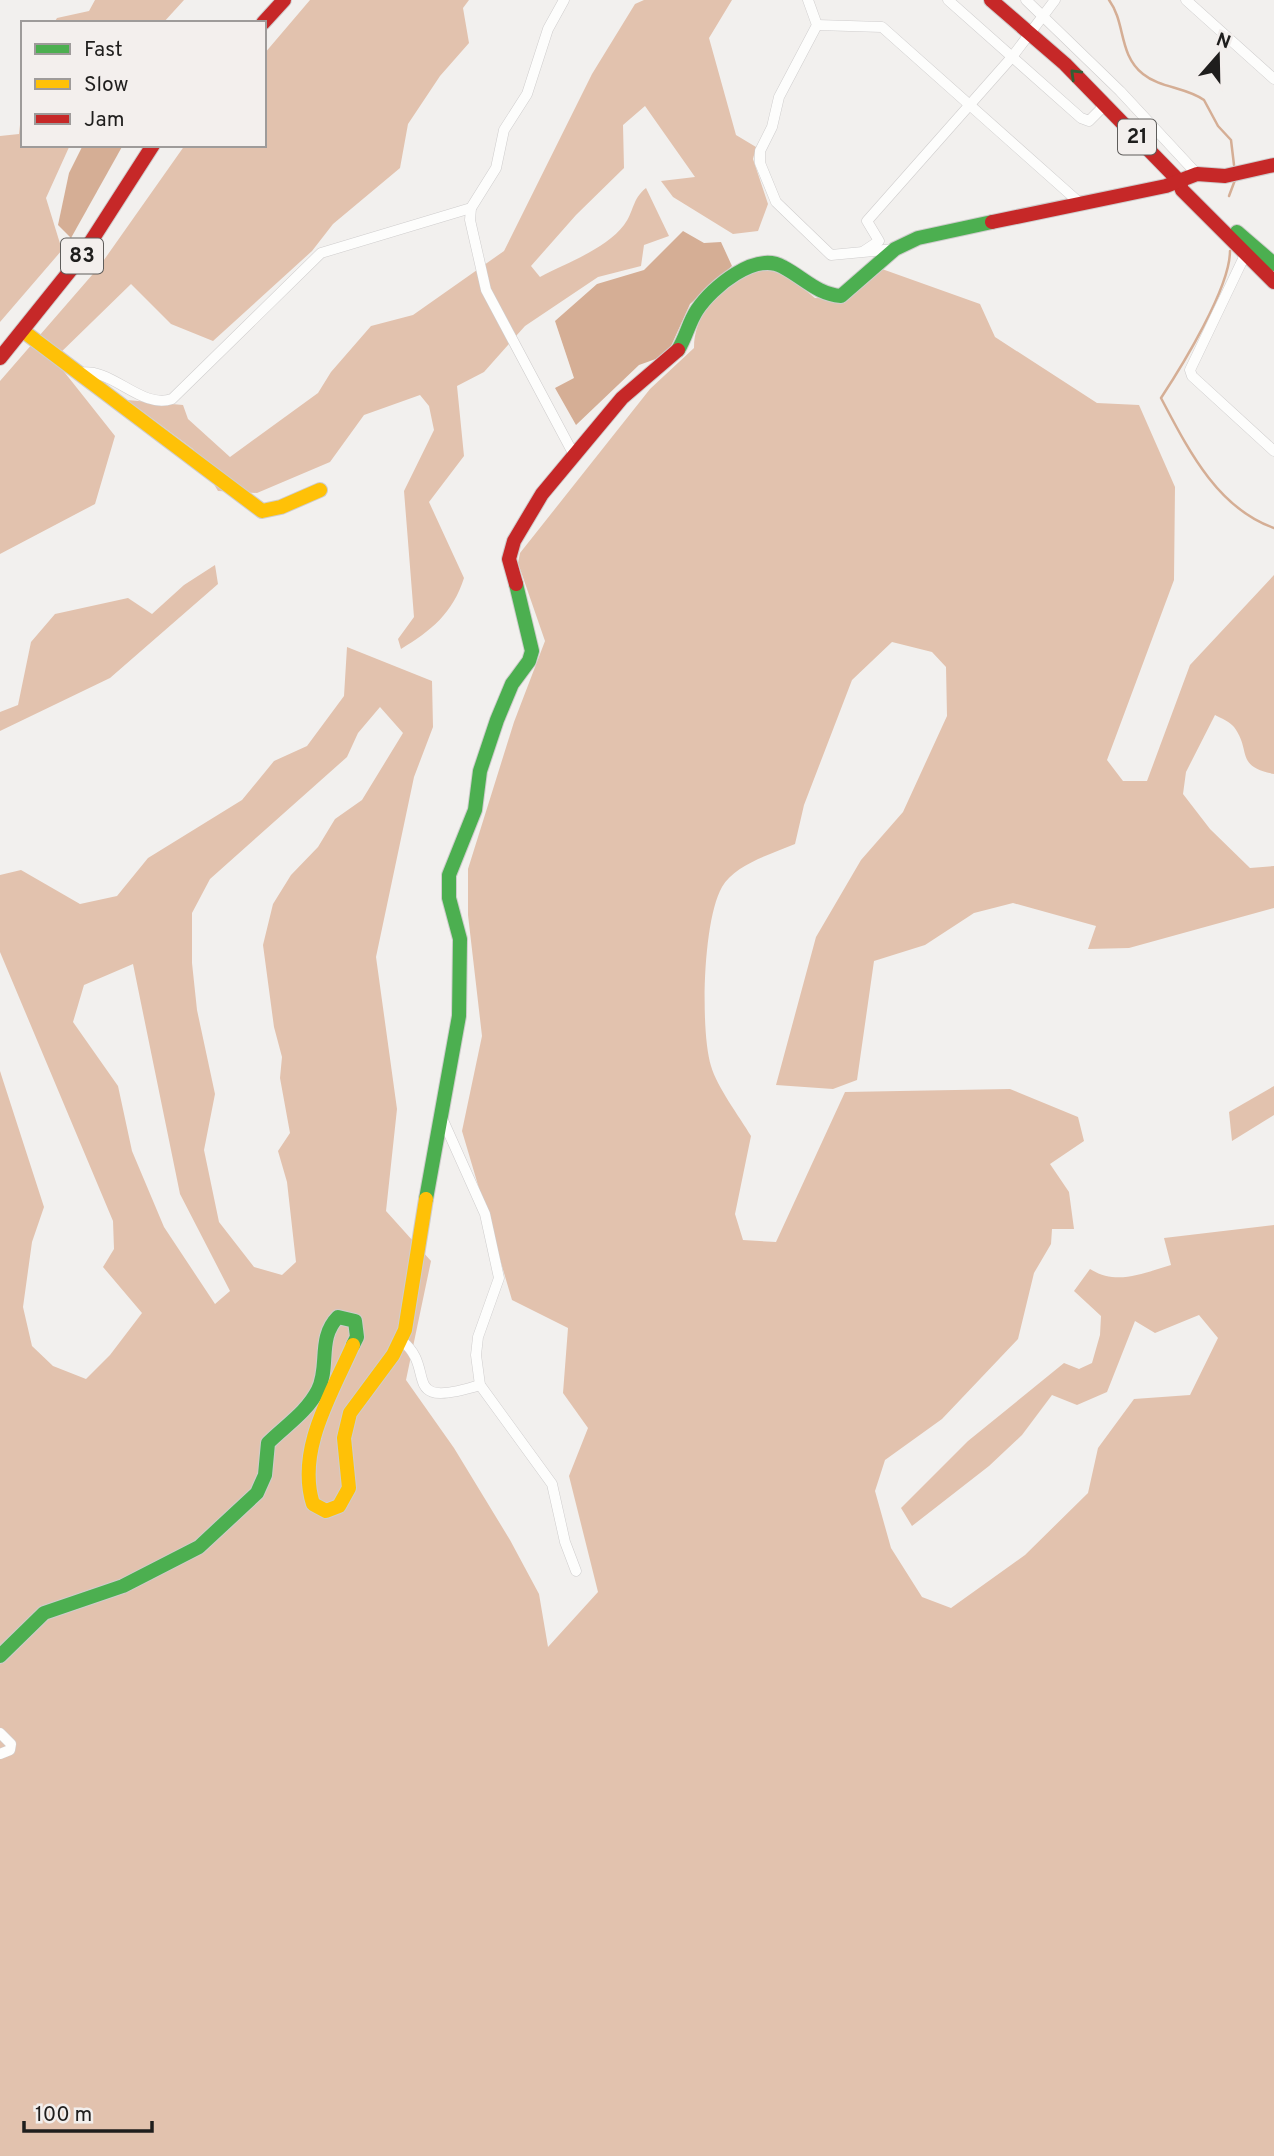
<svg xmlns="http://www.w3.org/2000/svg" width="1274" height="2156" viewBox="0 0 1274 2156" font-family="Overpass,sans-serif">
	<rect width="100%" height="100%" fill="#f2f0ee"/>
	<!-- forest -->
	<g fill="#e2c2ae" fill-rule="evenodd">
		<path d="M95,0H184L163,23H54L57,18L89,11Z"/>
		<path d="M310,0H469L463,8L469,43L440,76L408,124L400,168L333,224L312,251L213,341L171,324L131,284L54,359L115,436L95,504L0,554V381L99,267L185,145H264V54Z"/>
		<path d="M644,0H732L709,38L736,135L756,147L753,159L768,204L758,231L733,234L673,197L661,181L695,177L645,106L623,125L624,168L576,215L531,266L540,277C566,263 606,249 624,225C634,212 632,199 646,188L669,236L644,245L641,266L598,277L525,326L484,372L457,386L464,456L429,502L464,578C453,613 431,631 401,649L398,639L414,617L404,491L434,430L429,406L420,395L364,415L330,462L257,493L218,491L193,449L127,400L183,405L188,419L230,457L318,393L331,372L371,326L413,315L504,251L592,74L635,4Z"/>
		<path d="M23,97V145H70L46,198L62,250L0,322V136L19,134Z"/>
		<path d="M778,268L815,298L848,299L882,269L980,304L995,337L1097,403L1139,405L1175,487L1174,580L1107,760L1123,781H1147L1190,665L1274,575V774C1234,766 1252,751 1234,727C1230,722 1221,718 1215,715L1186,772L1183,794L1210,829L1250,868L1274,866V908L1129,948L1088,949L1096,926L1013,903L974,913L925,945L874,961L857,1080L833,1089L776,1085L816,937L861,860L903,812L947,716L946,667L932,652L892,642L852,680L804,805L795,844C772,854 735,864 722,887C703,920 700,1029 711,1066C717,1087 739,1116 751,1136L735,1214L743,1240L776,1242L845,1092L1010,1089L1078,1117L1084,1141L1050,1164L1069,1192L1074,1229H1052L1051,1244L1034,1273L1018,1339L942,1419L885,1460L875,1491L891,1548L922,1597L951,1608L1025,1555L1088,1493L1098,1448L1134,1399L1190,1395L1218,1338L1199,1315L1155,1333L1135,1321L1107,1392L1077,1405L1052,1395L1022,1435L989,1466L912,1526L901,1508L968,1441L1064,1363L1079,1369L1092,1363L1100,1335L1101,1316L1074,1291L1090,1269C1117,1286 1143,1273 1171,1265L1164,1238L1274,1225V2156H0V1071L44,1207L32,1242L23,1307L32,1346L53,1366L86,1379L110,1355L142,1313L103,1267L114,1249L113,1221L0,952V875L21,870L80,904L117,896L148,858L242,800L274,761L307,746L344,696L347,647L432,681L433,727L414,777L376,957L397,1109L386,1211L431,1261L406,1380L454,1448L510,1540L539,1594L548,1647L598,1592L569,1476L588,1428L563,1393L568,1328L512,1300L462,1131L482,1036L468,915V869L514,722L545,641L518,563L520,553L650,389L694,348C694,316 716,290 746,275C755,271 768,270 778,268ZM380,707L403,733L362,800L335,819L318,847L291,875L273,904L263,945L274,1027L282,1057L280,1078L290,1133L278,1151L287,1182L296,1262L282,1275L254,1267L219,1222L204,1150L215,1094L197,1010L192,963V913L210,879L347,757L358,733ZM133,964L180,1194L230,1291L215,1304L164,1227L132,1151L118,1086L73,1022L84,985Z"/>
		<path d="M215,565L218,584L110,678L0,731V712L18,705L31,642L55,614L128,598L152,614L184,585Z"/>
		<path d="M1274,1086V1115L1232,1141L1229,1112Z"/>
	</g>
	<!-- water -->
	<g fill="#d5ae95">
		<path d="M83,145H123L71,238L58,225L69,173Z"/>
		<path d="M683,231L704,243L721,242L732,266L690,304L667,355L639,365L576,425L555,388L574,378L555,321L597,284L644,270Z"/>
	</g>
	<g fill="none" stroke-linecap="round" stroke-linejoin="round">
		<!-- stream -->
		<g stroke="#d5ae95" stroke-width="2.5">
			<path d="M1109,0C1126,23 1118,54 1143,74C1160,88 1186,87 1204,100L1218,126L1231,140L1234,165"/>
			<path d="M1229,196L1235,180"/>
			<path d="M1230,251C1230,288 1182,366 1161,398C1188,449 1217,508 1274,528"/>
		</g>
		<defs>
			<g id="street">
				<path d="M564,0L548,29L527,94L504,130L496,168L471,208L470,220L486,290L574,455"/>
				<path d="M808,0L817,25L779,97L772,127L760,151V163L776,202L831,255L895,249"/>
				<path d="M948,0L1081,118L1089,121L1106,104"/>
				<path d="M1026,0L1120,91L1197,174"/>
				<path d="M1186,0L1274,79"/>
				<path d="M817,25L882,27L1081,204"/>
				<path d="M864,251L879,241L867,221L1012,57L1055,0"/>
				<path d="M1245,255L1190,370L1192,376L1274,451"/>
				<path d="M79,373C111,366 141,410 172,399L321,253L471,208"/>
				<path d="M442,1118L485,1214L499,1278L478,1337L476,1355L480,1385L552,1484L565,1542L576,1571"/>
				<path d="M402,1341C438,1369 397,1411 480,1385"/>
				<path d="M0,1733L11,1744L10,1750L0,1754"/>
			</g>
			<g id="fast">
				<path d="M1237,232L1274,264"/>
				<path d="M678,350C686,337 689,322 697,310C712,287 756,251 783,267C804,278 817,294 841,296L895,249L918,238L992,222"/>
				<path d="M426,1199L459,1016L460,939L449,898V875L475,810L480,771L497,720L512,684L529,661L532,651L516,584"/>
				<path d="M0,1656L44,1613L123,1586L199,1547L257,1493L265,1475L268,1443C285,1426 307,1412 318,1390C330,1366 317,1338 338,1317L355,1321L357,1337L353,1345"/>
			</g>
			<g id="slow">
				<path d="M23,331L262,511L281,507L320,490"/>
				<path d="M353,1345C332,1393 296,1450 313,1504L326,1511L339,1506L349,1488L344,1438L350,1413L393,1355L405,1330L426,1199"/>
			</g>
			<g id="jam">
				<path d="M991,0L1065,64L1179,181L1182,190L1274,282"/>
				<path d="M263,23L284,0"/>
				<path d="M992,222L1166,186L1197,174L1225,176L1274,165"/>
				<path d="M0,358L81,257L153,145"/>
				<path d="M516,584L509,559L514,541L542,494L622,398L678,350"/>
			</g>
		</defs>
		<!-- street casing -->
		<use href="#street" stroke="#cfcdcd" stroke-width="11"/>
		<!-- fast casing -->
		<use href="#fast" stroke="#cfcdcd" stroke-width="16"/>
		<!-- slow casing -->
		<use href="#slow" stroke="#cfcdcd" stroke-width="16"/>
		<!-- jam casing -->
		<use href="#jam" stroke="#cfcdcd" stroke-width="16"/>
		<!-- street -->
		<use href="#street" stroke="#fdfdfc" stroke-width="10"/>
		<!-- fast -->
		<use href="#fast" stroke="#4caf50" stroke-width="14"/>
		<!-- slow -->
		<use href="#slow" stroke="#ffc107" stroke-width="14"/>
		<!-- jam -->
		<use href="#jam" stroke="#c62828" stroke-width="14"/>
	</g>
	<!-- one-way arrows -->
	<defs><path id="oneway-chevron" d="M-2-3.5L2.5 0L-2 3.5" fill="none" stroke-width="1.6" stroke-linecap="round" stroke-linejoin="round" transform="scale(1.75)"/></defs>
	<use stroke="#335f34" href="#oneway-chevron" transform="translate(1075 74) rotate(-136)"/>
	<g text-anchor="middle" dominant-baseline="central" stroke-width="6" stroke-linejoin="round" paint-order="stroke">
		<!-- shield labels -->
		<g fill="#f3efed" stroke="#5f5d5b" stroke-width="2">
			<rect x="1118" y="119.5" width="38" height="35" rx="5"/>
			<rect x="61" y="238.5" width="42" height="35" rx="5"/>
		</g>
		<g font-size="21" font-weight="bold" fill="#1f1e1d">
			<text x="1137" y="137">21</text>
			<text x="82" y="256">83</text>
		</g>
	</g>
	<!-- legend -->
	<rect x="21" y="21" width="245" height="126" fill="#f3efed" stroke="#9e9b9a" stroke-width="2"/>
	<rect x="35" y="44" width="35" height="10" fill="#4caf50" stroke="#9e9b9a" stroke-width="2"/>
	<text x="84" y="56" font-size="21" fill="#1f1e1d">Fast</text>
	<rect x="35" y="79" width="35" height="10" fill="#ffc107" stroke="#9e9b9a" stroke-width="2"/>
	<text x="84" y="91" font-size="21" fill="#1f1e1d">Slow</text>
	<rect x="35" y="114" width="35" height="10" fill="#c62828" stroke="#9e9b9a" stroke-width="2"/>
	<text x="84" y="126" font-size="21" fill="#1f1e1d">Jam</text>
	<!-- north arrow -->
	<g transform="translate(1218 56) rotate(20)" stroke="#f3efed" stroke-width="5" paint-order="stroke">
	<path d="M0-5L12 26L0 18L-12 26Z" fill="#1f1e1d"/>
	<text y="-10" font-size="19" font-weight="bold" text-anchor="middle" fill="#1f1e1d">N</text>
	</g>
	<!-- scale -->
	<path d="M24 2121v10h128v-10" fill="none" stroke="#1f1e1d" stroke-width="3.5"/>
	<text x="35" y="2121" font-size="21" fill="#1f1e1d" stroke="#f3efed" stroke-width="5" paint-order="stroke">100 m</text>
</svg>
